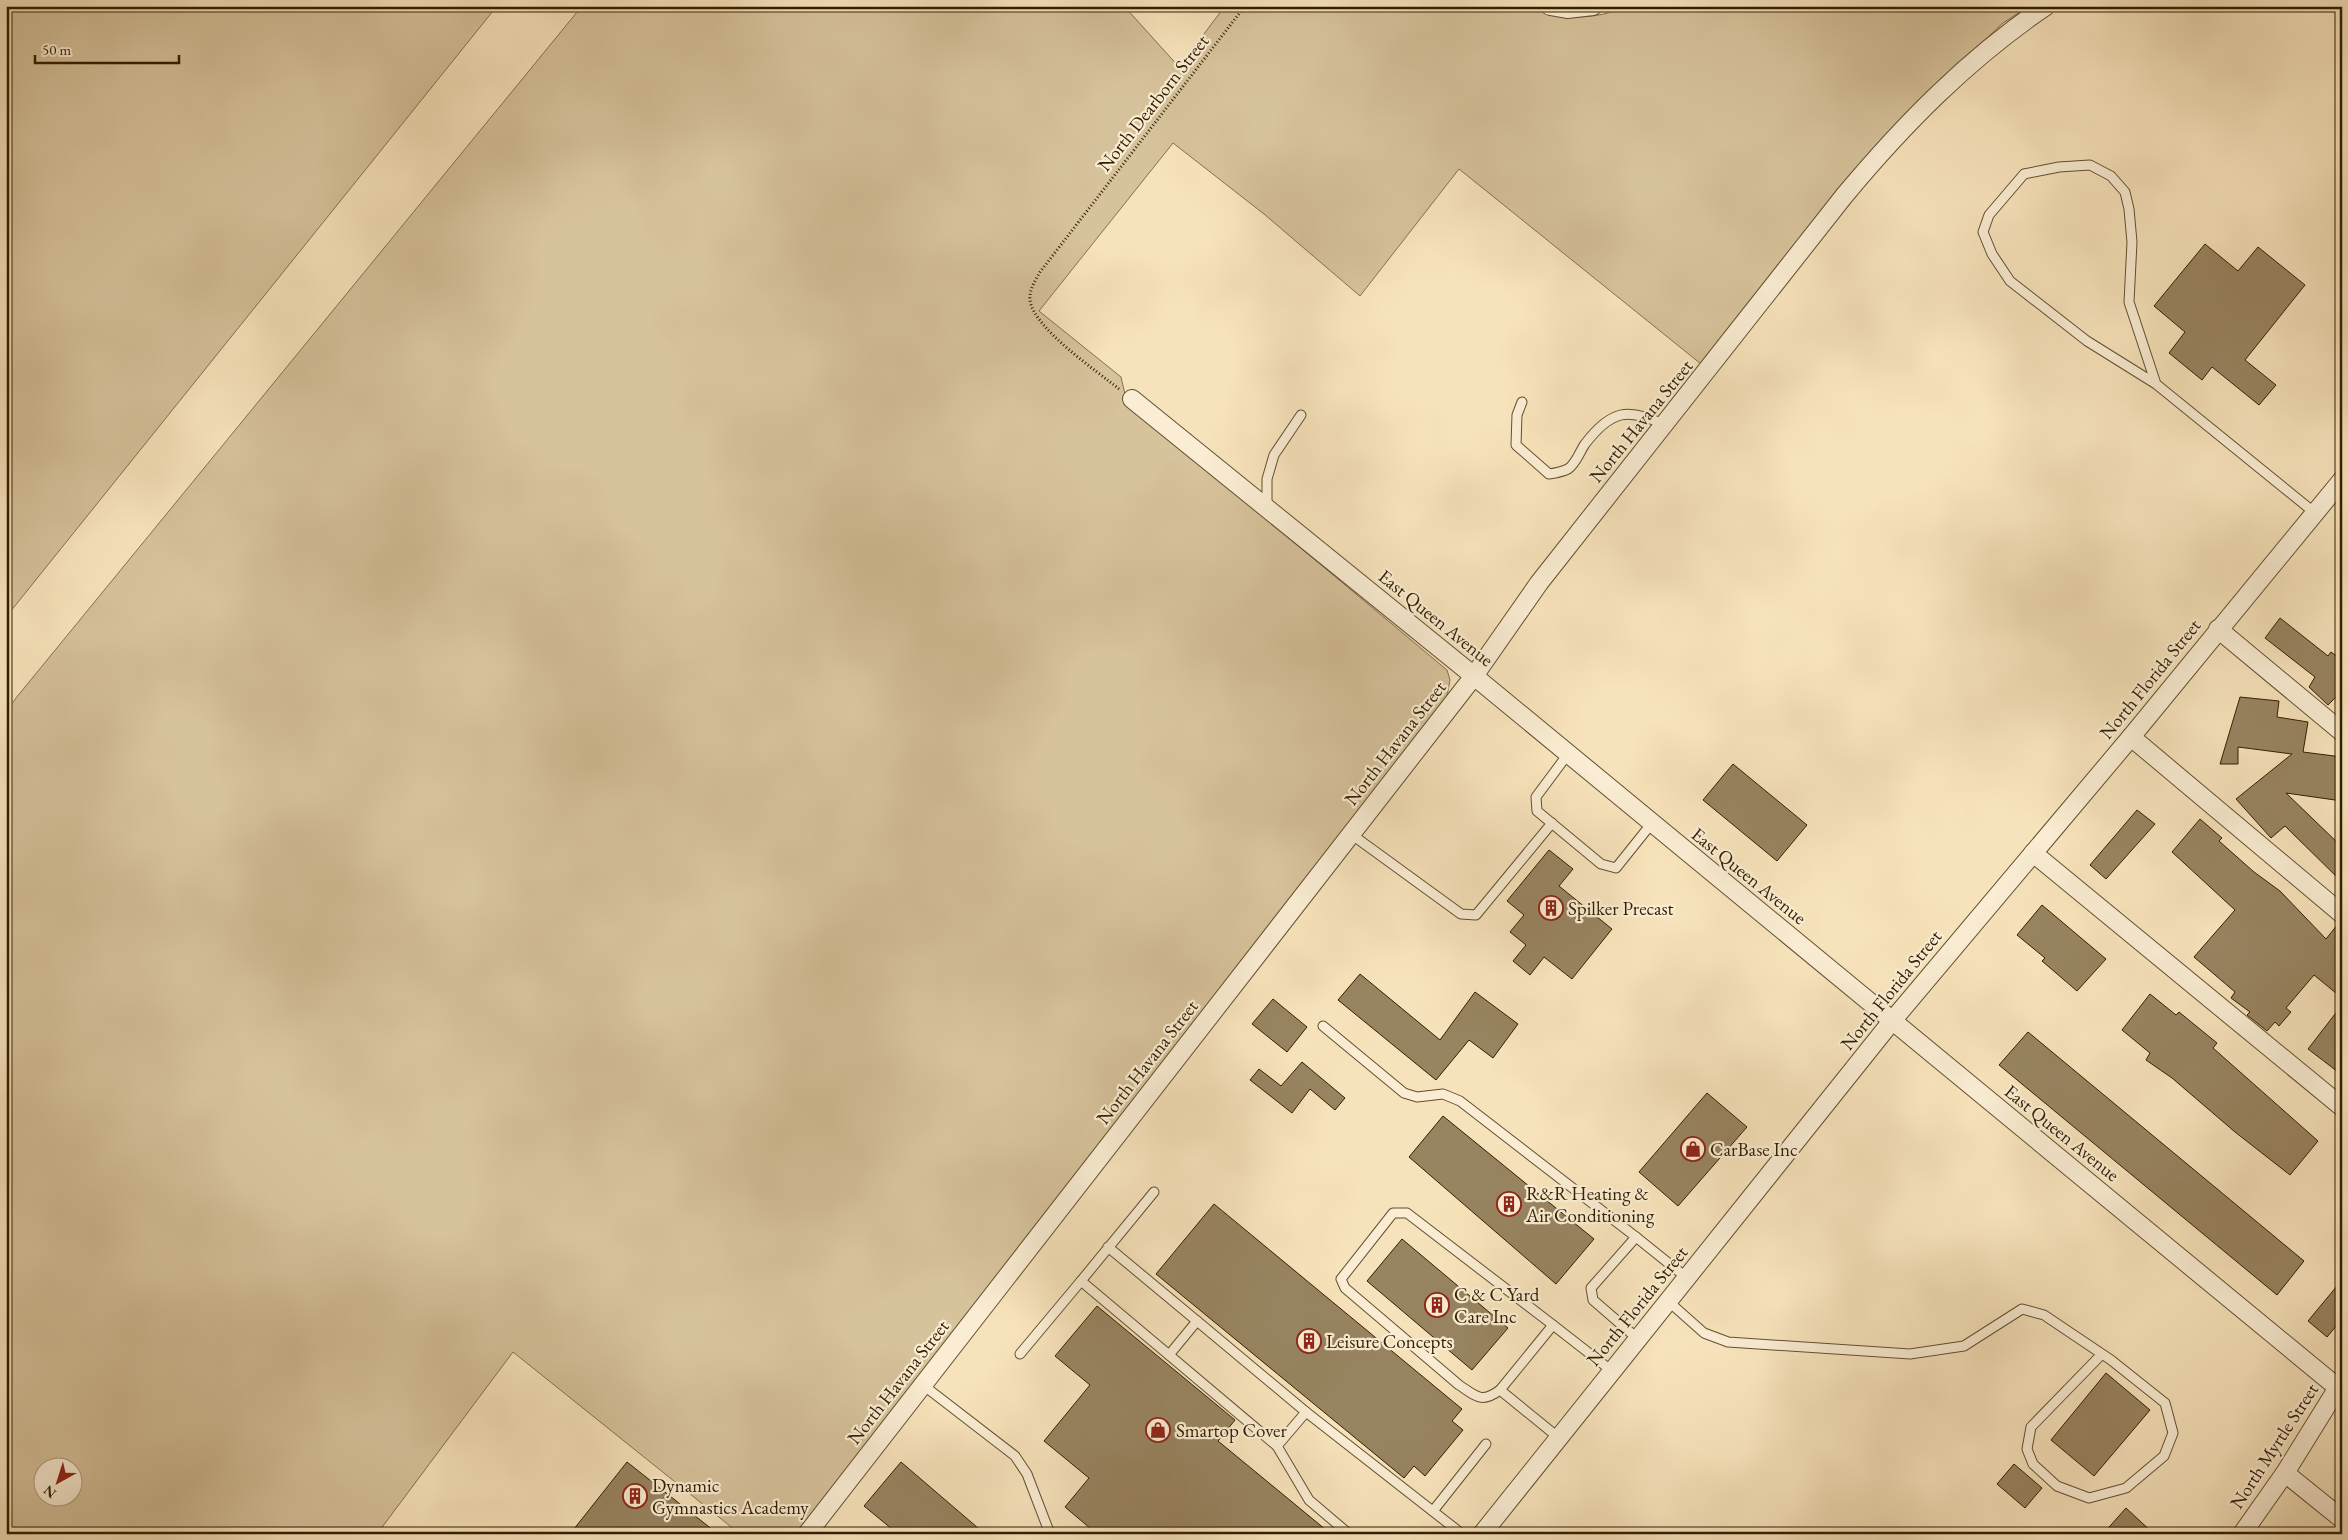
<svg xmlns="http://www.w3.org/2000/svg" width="2348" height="1540" viewBox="0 0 2348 1540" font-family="'EB Garamond',serif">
	<rect width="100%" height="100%" fill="#f7e3bb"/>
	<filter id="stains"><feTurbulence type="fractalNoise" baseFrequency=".004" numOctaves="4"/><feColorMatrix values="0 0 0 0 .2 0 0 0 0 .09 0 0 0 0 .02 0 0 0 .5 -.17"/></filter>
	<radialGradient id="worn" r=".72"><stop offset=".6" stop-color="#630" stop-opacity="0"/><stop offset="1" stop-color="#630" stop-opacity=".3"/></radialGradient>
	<!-- green -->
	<g fill="#d6c29b" stroke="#84704e" fill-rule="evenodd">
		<path d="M6,6H497L6,617Z"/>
		<path d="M582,6H840L844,10L848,6H1124L1179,67L1225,6H1529C1553,20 1600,21 1624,6H2029L2003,23L1900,119L1701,364L1459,169L1360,296L1264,214L1173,143L1039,311L1121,377L1127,403L1447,670L1450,680L1446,701L1168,1065L796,1534H740L513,1352L377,1534H6V713L16,698ZM42,1468H72V1498H42Z"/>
	</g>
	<!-- building -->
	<g fill="#988461" stroke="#321e00">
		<path d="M2205,244L2238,271L2258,247L2305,285L2245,360L2276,385L2259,405L2212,367L2202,380L2169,353L2185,332L2154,306Z"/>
		<path d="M2280,618L2328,656L2331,652L2342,660V691L2328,705L2309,687L2315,677L2265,638Z"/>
		<path d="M2240,697L2279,701L2277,717L2308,722L2303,752L2342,757V801L2286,793L2342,847V882L2285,826L2271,838L2236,799L2292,754L2238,747V764H2220Z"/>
		<path d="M1733,764L1807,825L1777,861L1703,800Z"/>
		<path d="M2137,810L2155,824L2106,879L2090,865Z"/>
		<path d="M2200,819L2222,838L2219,841L2254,872L2280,891L2326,939L2338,924H2342V998L2314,975L2286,1008L2291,1012L2279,1026L2275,1022L2267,1031L2247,1015L2250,1012L2231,998L2235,992L2194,957L2235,910L2172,852Z"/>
		<path d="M1549,850L1573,869L1559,886L1612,929L1572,979L1544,957L1530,975L1513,961L1526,945L1510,932L1524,915L1507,901Z"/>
		<path d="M2042,905L2106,959L2077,991L2042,961L2045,958L2017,935Z"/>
		<path d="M1360,974L1440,1040L1475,992L1518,1024L1493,1058L1469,1040L1436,1080L1338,1000Z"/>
		<path d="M2150,994L2176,1015L2179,1012L2217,1043L2213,1048L2318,1141L2290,1175L2235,1132L2172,1078L2146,1060L2150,1053L2122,1030Z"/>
		<path d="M1273,999L1307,1027L1287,1052L1252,1024Z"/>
		<path d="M2342,1005V1075L2308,1049Z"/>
		<path d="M2028,1032L2304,1261L2277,1295L1999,1065Z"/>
		<path d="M1302,1062L1345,1098L1335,1110L1310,1089L1292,1113L1250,1080L1259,1069L1281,1086Z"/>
		<path d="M1707,1093L1747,1127L1678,1206L1639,1172Z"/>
		<path d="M1443,1116L1594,1239L1556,1284L1409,1157Z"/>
		<path d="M1214,1204L1462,1409L1452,1421L1463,1430L1425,1476L1414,1466L1404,1478L1156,1274Z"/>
		<path d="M1402,1239L1508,1328L1472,1370L1367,1281Z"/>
		<path d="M2342,1280V1319L2327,1337L2308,1321Z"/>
		<path d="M1097,1306L1235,1420L1218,1441L1331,1534H1097L1065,1507L1089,1478L1044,1441L1090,1385L1055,1356Z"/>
		<path d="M2106,1373L2150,1410L2094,1476L2051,1440Z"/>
		<path d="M627,1462L718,1534H570Z"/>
		<path d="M901,1462L985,1534H898L864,1506Z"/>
		<path d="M2014,1464L2042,1488L2025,1508L1997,1484Z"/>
		<path d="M2126,1508L2154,1534H2103Z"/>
	</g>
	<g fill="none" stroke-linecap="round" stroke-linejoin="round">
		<defs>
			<g id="service">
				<path d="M2156,384L2087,341L2010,281L1992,254L1983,232L1989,215L2024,174L2059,167L2090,165L2111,176L2125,192L2129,209L2132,242L2129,302L2156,384L2315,513"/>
				<path d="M1522,402L1517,415L1516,445L1549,474C1556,473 1562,472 1568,469C1576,464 1580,451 1585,444C1611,410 1628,407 1665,425"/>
				<path d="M1267,507V479L1274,455L1301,415"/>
				<path d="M1568,754L1536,797L1537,811L1601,864L1616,868L1652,823"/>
				<path d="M1351,834L1461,914L1476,915L1552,823"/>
				<path d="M1323,1026L1404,1093L1417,1097L1443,1094L1460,1101L1636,1237"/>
				<path d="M1108,1247L1197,1321"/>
				<path d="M1081,1281L1154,1192"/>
				<path d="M1668,1301L1704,1333L1728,1342L1910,1354L1964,1346L2022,1309L2044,1315L2111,1360L2165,1403L2173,1433L2164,1456L2126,1488L2089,1498L2057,1486L2033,1464L2027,1449L2031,1427L2101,1355"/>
				<path d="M1638,1339L1593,1300L1591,1288L1636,1237L1687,1278"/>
				<path d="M1020,1354L1081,1281L1169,1355L1197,1321L1306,1412L1277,1446L1309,1500L1349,1534"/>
				<path d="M1169,1355L1277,1446"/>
				<path d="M923,1385L1015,1456L1027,1474L1050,1534"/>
				<path d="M1500,1390C1481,1404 1476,1396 1459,1385L1345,1288L1341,1279L1393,1213H1407L1553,1325"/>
				<path d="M1306,1412L1462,1534"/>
				<path d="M1559,1438L1500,1390L1553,1325L1612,1371"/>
				<path d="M1433,1511L1486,1444"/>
			</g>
			<g id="minor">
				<path d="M1550,6L1567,9L1593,6"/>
				<path d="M1132,399L1474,676L2337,1387"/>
				<path d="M2218,629L2342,732"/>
				<path d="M2131,737L2342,914"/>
				<path d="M2033,853L2342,1107"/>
				<path d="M2285,1473L2342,1519"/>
				<path d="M807,1534L1474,676L1539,583L1844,196C1904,124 1968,59 2046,6"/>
				<path d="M1482,1534L1892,1021L2131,737L2342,480"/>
				<path d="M2242,1534L2285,1473L2342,1381"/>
			</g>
		</defs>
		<!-- service casing -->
		<use href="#service" stroke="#634f2f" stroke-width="11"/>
		<!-- minor casing -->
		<use href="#minor" stroke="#634f2f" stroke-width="20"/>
		<!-- path -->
		<path stroke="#321e00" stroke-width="3" stroke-dasharray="1 2.5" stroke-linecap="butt" d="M1119,389C1097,371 1033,328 1030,300C1029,290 1035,281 1040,272L1245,6"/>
		<!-- service -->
		<use href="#service" stroke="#faedd3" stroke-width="9"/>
		<!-- minor -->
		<use href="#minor" stroke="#faedd3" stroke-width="18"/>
	</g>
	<!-- icons -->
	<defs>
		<symbol id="building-ring" viewBox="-11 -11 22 22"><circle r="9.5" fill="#faedd3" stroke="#8f2418" stroke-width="1.5"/><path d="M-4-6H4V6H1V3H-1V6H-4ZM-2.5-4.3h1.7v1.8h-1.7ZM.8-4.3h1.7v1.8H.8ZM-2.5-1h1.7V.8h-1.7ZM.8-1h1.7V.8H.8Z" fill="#8f2418"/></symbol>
		<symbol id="shop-ring" viewBox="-11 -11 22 22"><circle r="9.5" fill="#faedd3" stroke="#8f2418" stroke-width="1.5"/><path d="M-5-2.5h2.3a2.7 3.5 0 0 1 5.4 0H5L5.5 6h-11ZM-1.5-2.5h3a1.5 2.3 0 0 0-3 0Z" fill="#8f2418"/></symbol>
	</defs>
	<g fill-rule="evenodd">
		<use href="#building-ring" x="1537" y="894" width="28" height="28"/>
		<use href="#shop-ring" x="1679" y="1135" width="28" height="28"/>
		<use href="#building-ring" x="1495" y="1190" width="28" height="28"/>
		<use href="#building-ring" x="1423" y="1291" width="28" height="28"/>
		<use href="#building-ring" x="1295" y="1327" width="28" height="28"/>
		<use href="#shop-ring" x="1144" y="1416" width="28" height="28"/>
		<use href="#building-ring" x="621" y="1482" width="28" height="28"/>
	</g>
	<g text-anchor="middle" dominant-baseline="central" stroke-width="4.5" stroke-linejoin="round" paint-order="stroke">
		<!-- street labels -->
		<g font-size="19" fill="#321e00" stroke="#faedd3">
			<text transform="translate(1153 103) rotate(-52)">North Dearborn Street</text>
			<text transform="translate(1641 421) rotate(-51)">North Havana Street</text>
			<text transform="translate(1436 618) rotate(39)">East Queen Avenue</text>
			<text transform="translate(2150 679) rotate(-51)">North Florida Street</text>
			<text transform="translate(1395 743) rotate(-52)">North Havana Street</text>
			<text transform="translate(1749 876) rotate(39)">East Queen Avenue</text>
			<text transform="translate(1891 990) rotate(-51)">North Florida Street</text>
			<text transform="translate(1147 1062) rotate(-52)">North Havana Street</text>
			<text transform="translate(2062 1133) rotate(39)">East Queen Avenue</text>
			<text transform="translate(1637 1306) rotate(-51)">North Florida Street</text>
			<text transform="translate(898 1382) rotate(-52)">North Havana Street</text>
			<text transform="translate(2274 1446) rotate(-57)">North Myrtle Street</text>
		</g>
		<!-- poi labels -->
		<g font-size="19" fill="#321e00" stroke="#faedd3" text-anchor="start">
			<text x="1568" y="908">Spilker Precast</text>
			<text x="1710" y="1149">CarBase Inc</text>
			<text x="1526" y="1193">R&amp;R Heating &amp;<tspan x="1526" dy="22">Air Conditioning</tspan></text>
			<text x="1454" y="1294">C &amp; C Yard<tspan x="1454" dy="22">Care Inc</tspan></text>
			<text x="1326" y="1341">Leisure Concepts</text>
			<text x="1176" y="1430">Smartop Cover</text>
			<text x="652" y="1485">Dynamic<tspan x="652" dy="22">Gymnastics Academy</tspan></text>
		</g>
	</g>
	<!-- margin -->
	<rect width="2348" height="1540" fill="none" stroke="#f7e3bb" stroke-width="25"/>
	<rect x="8" y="8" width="2333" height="1525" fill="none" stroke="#321e00" stroke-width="2.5"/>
	<rect x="12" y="12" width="2323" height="1515" fill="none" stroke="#321e00"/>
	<!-- north arrow -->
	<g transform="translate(58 1482) rotate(219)"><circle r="24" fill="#faedd3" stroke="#aa9a7f"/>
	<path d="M0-4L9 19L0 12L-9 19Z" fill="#8f2418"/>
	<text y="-8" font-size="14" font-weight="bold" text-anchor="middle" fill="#321e00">N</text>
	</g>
	<!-- scale -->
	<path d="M35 55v8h144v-8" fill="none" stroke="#321e00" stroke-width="2.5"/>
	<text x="42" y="55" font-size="15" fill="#321e00" stroke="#faedd3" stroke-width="4" paint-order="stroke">50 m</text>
	<rect width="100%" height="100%" filter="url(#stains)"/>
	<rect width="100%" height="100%" fill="url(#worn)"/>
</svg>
